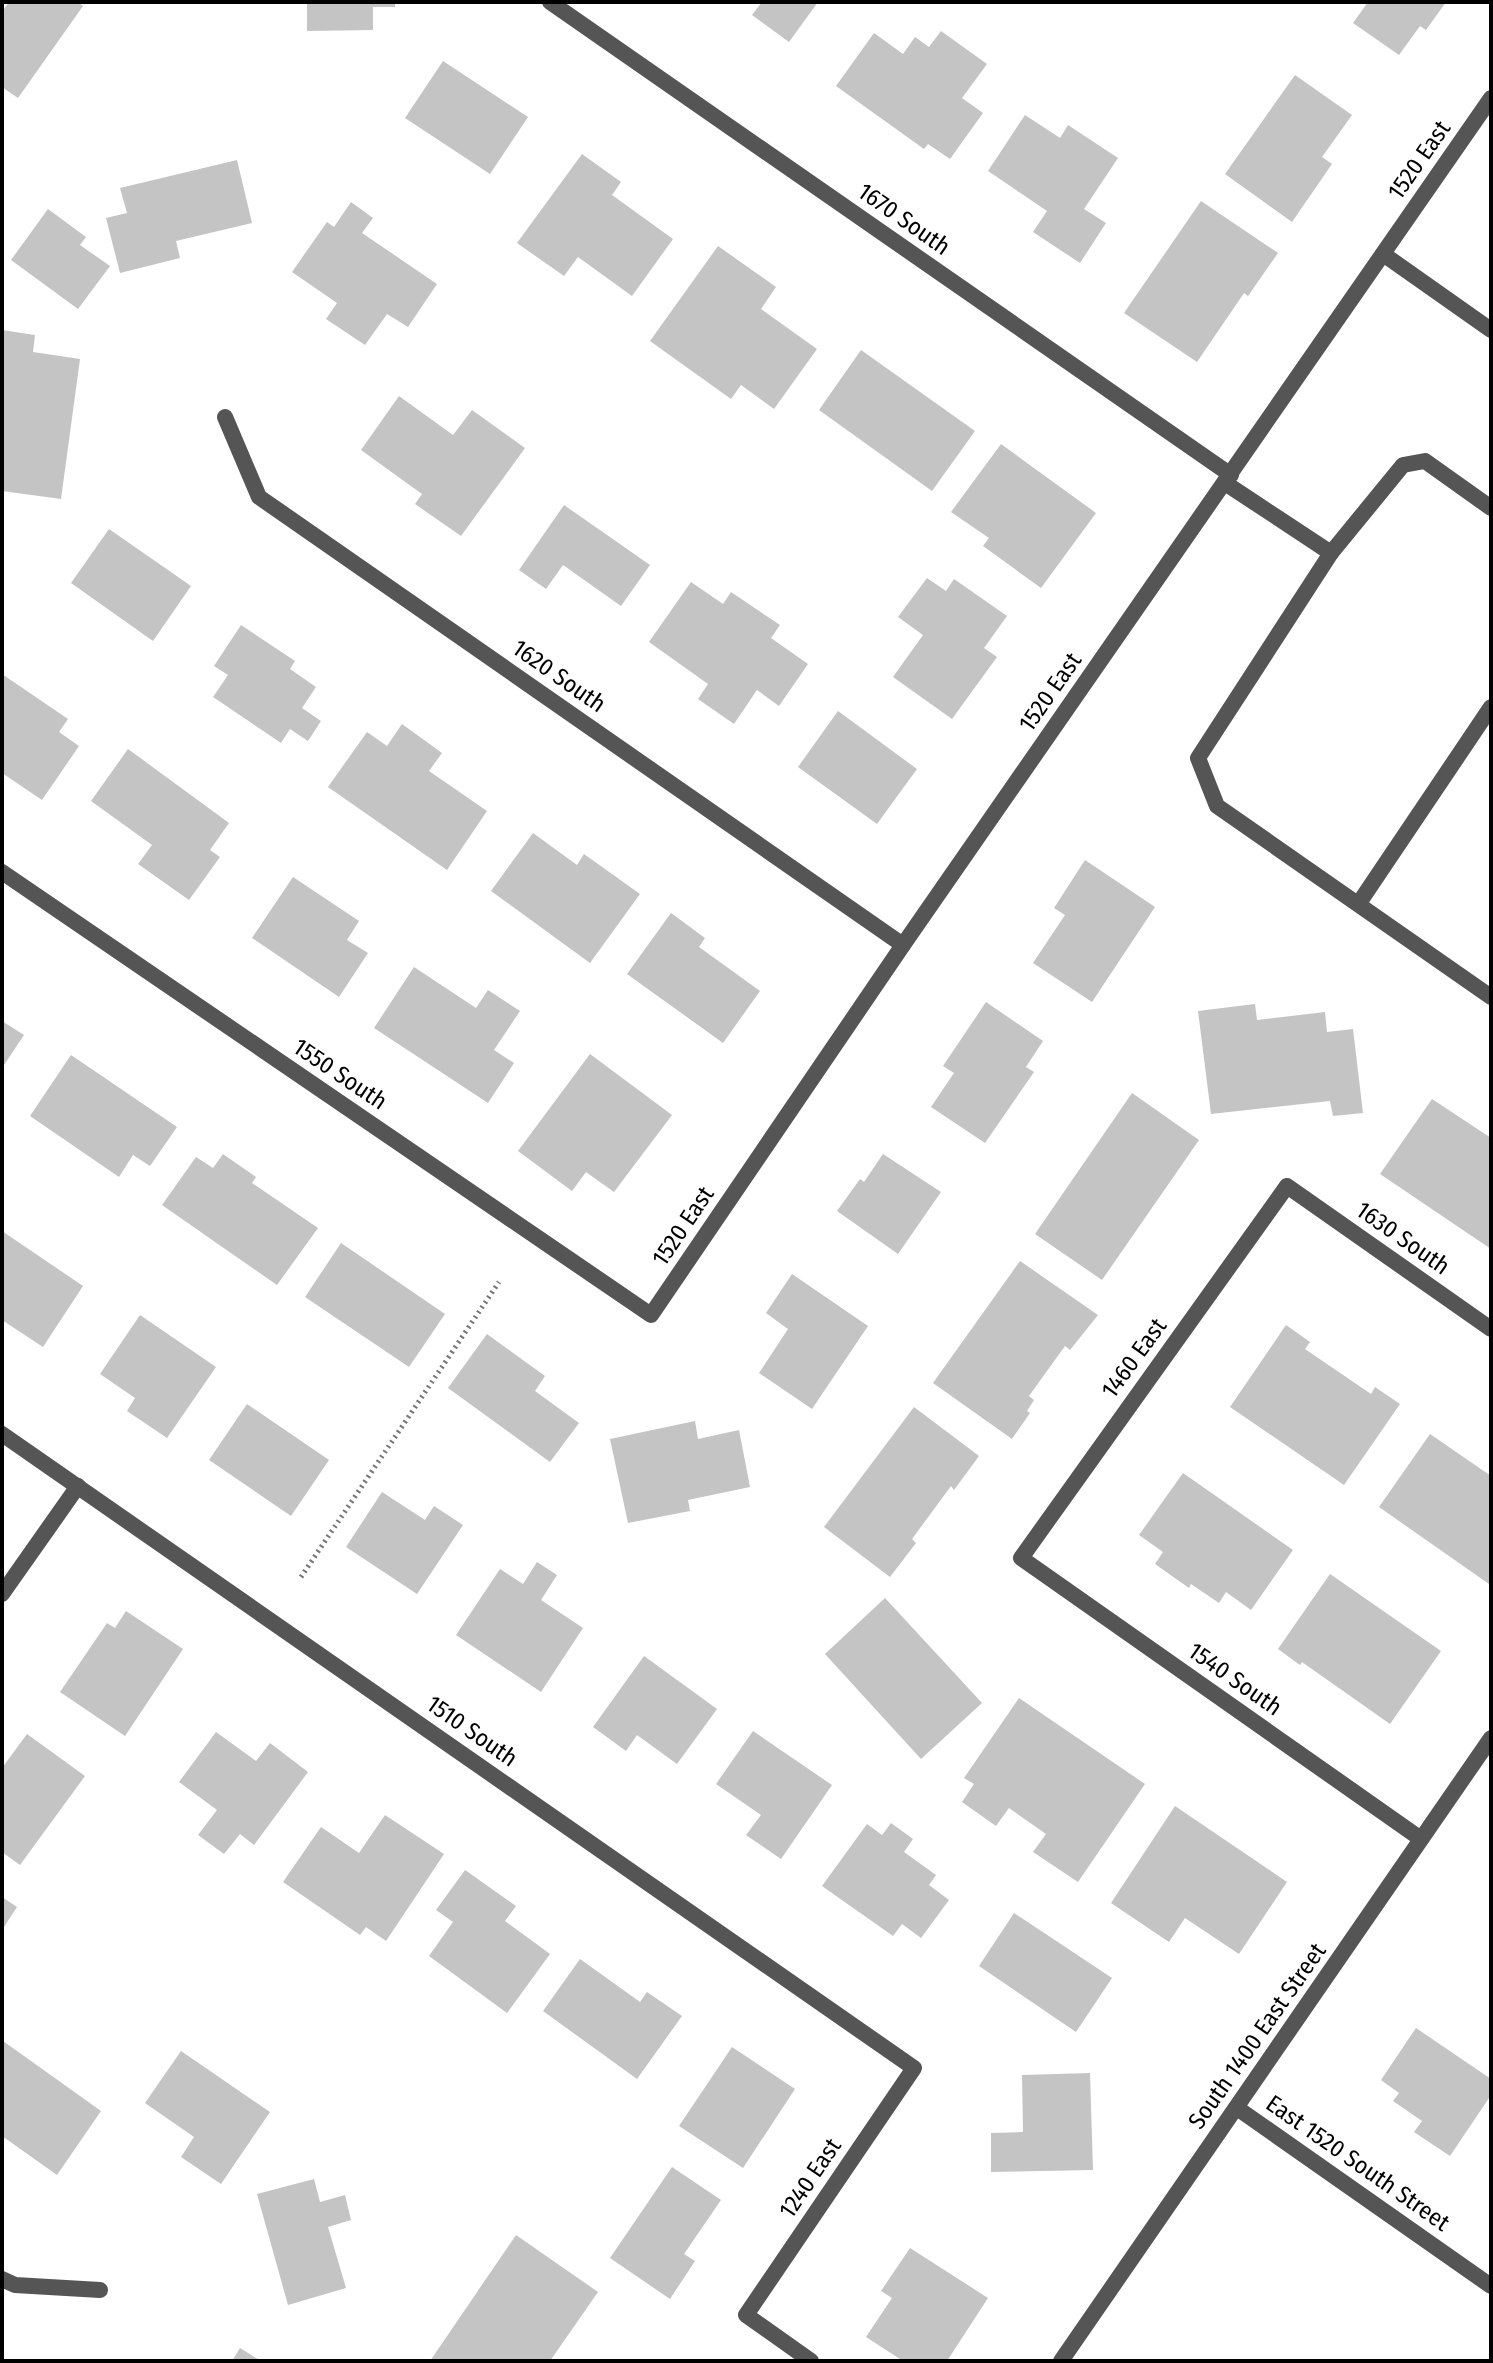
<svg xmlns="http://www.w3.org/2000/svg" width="1493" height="2363" viewBox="0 0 1493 2363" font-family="'Fira Sans Condensed',sans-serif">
	<rect width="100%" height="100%" fill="#fff"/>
	<!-- building -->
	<g fill="#c4c4c4">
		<path d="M9,2H77L83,6L18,98L2,87V12Z"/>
		<path d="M307,2H395V7H373V30L307,31Z"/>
		<path d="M762,2H818L789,42L752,15Z"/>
		<path d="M1368,2H1446L1426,30L1420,26L1399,55L1353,23Z"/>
		<path d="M941,31L987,64L962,98L983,113L950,159L928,144L924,149L836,86L874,33L903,54L915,37L929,47Z"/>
		<path d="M443,61L528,117L490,174L405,118Z"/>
		<path d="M1295,75L1352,115L1322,157L1332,164L1292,222L1225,174Z"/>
		<path d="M1025,115L1060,138L1068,125L1118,158L1084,209L1106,223L1080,263L1033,232L1047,211L988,171Z"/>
		<path d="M582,154L621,182L612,195L673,239L632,296L578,257L564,276L517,243Z"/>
		<path d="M237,160L252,223L176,241L180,258L120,273L106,218L127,213L120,188Z"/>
		<path d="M1201,201L1278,253L1248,296L1244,293L1197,362L1124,313Z"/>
		<path d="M351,202L373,218L362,233L437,284L408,327L387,314L365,345L326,319L337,303L292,272L327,222L334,227Z"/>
		<path d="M48,209L86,237L80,245L110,266L78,309L11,260Z"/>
		<path d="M718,246L776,287L761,309L817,349L774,409L741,385L731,399L650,341Z"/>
		<path d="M2,330L35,335L33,352L80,359L61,499L2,491Z"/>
		<path d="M861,350L975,431L932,491L819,410Z"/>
		<path d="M399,396L453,435L472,410L525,448L461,536L415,504L422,494L361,450Z"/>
		<path d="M1001,444L1096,513L1041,588L983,546L989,538L951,512Z"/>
		<path d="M564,505L650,565L621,606L563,565L546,589L519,570Z"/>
		<path d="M109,529L191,586L153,641L71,583Z"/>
		<path d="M927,578L946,591L954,579L1007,616L984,648L997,657L952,719L893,677L923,635L898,617Z"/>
		<path d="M691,582L723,604L731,592L780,625L771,638L808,664L779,706L757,690L734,724L698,699L708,684L649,642Z"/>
		<path d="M241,625L295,661L290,669L316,687L302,708L321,721L308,741L290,729L281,743L213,697L228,675L214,666Z"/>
		<path d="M2,674L68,719L59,732L79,746L42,800L2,773Z"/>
		<path d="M838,711L917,769L877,824L798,767Z"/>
		<path d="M402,724L442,753L429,771L487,811L447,870L328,787L367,732L387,746Z"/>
		<path d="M128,749L229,823L210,850L220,857L189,900L138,864L152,845L91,801Z"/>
		<path d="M533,833L577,865L584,854L640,894L590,963L491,891Z"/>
		<path d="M1085,860L1155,907L1092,1002L1033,963L1065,915L1054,908Z"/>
		<path d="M293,877L359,921L347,940L368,953L339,997L252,938Z"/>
		<path d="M671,913L705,938L699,947L760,991L723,1043L627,974Z"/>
		<path d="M414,967L476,1008L488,990L520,1011L494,1050L514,1063L488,1103L374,1028Z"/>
		<path d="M986,1002L1043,1041L1026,1067L1034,1072L985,1143L931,1107L954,1073L943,1066Z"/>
		<path d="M1255,1004L1257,1020L1325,1012L1327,1032L1353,1029L1363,1113L1333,1116L1330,1101L1211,1114L1198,1011Z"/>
		<path d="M2,1021L24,1035L2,1068Z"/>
		<path d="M590,1054L672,1115L614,1192L586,1172L572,1191L518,1151Z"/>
		<path d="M71,1055L177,1127L150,1166L133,1155L119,1177L30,1116Z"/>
		<path d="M1132,1093L1199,1140L1102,1280L1035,1234Z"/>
		<path d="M1432,1099L1491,1138V1249L1380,1174Z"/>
		<path d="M223,1154L256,1177L252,1183L318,1228L277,1285L162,1205L196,1157L213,1168Z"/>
		<path d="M883,1154L941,1192L898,1254L837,1211L860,1179L864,1182Z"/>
		<path d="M2,1231L83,1286L43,1347L2,1320Z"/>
		<path d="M341,1243L445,1314L409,1367L305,1297Z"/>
		<path d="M1020,1261L1098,1315L1070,1350L1065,1346L1029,1396L1034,1400L1027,1411L1030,1413L1012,1439L933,1383Z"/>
		<path d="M792,1274L868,1326L812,1409L759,1373L788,1329L766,1313Z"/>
		<path d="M140,1315L216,1367L167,1438L127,1411L135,1398L100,1374Z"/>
		<path d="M1286,1325L1310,1342L1305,1349L1371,1394L1375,1387L1400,1404L1344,1485L1230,1407Z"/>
		<path d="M487,1334L545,1376L535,1391L579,1423L550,1462L448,1388Z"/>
		<path d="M247,1404L329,1460L291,1516L209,1460Z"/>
		<path d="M914,1407L979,1456L954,1490L951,1486L912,1539L916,1543L890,1577L824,1527Z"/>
		<path d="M695,1421L698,1439L739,1430L750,1487L688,1500L690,1511L628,1523L610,1439Z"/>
		<path d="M1430,1434L1491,1476L1489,1584L1379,1507Z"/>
		<path d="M1183,1473L1293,1550L1251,1610L1226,1592L1219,1603L1191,1584L1189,1588L1155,1564L1163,1552L1139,1535Z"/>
		<path d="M382,1492L425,1520L434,1506L463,1525L417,1594L346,1547Z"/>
		<path d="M537,1562L557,1575L541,1600L583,1628L541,1692L456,1635L500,1569L523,1584Z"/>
		<path d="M1330,1574L1441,1651L1390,1724L1302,1662L1300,1665L1278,1649Z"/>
		<path d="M885,1598L982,1703L921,1759L825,1654Z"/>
		<path d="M126,1611L183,1649L125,1736L60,1692L107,1623L115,1628Z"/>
		<path d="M644,1656L717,1709L677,1764L637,1735L626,1751L593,1727Z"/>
		<path d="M1019,1698L1145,1784L1078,1882L1033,1852L1046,1834L1009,1808L996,1826L962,1802L974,1784L964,1778Z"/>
		<path d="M753,1731L832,1785L781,1859L746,1835L761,1815L716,1784Z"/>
		<path d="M216,1732L256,1761L270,1743L308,1772L254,1845L240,1834L224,1854L198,1835L217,1810L179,1782Z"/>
		<path d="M27,1734L85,1776L20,1865L2,1852V1768Z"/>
		<path d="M1175,1806L1287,1882L1239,1954L1185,1918L1169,1942L1111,1903Z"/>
		<path d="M385,1815L444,1854L386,1941L366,1927L360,1935L283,1882L321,1827L359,1853Z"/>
		<path d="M891,1823L913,1839L904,1852L936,1875L929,1885L949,1900L921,1938L902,1924L893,1936L822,1886L867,1824L882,1835Z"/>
		<path d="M465,1870L516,1906L505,1921L550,1954L507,2013L429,1956L453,1922L436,1910Z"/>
		<path d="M2,1897L17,1907L2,1930Z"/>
		<path d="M1014,1913L1112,1978L1076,2032L979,1966Z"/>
		<path d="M580,1959L640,2002L647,1992L682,2016L637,2079L543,2011Z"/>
		<path d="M1416,2028L1491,2079V2095L1450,2156L1414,2132L1422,2121L1393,2101L1399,2093L1381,2080Z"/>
		<path d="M3,2041L101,2111L57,2175L2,2136Z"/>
		<path d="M732,2047L795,2089L743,2168L679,2126Z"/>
		<path d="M181,2051L270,2112L221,2184L181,2157L194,2137L145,2103Z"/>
		<path d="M1090,2073L1093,2170L991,2172V2133L1023,2132L1022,2075Z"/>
		<path d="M672,2167L721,2200L684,2254L695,2261L670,2299L610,2258Z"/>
		<path d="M314,2179L320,2202L345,2195L351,2220L328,2227L346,2288L288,2305L257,2194Z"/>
		<path d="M516,2235L598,2292L550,2361H430Z"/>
		<path d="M910,2248L988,2298L947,2361H903L866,2337L892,2298L881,2291Z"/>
		<path d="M240,2348L261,2361H232Z"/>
	</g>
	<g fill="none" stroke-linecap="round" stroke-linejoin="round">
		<!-- path -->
		<path stroke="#777" stroke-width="5" stroke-dasharray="2 4" stroke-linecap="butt" d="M301,1577L499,1282"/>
		<!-- service -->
		<g stroke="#555" stroke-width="16">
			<path d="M1225,483L1331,553L1198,758L1217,806L1491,997"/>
			<path d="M1331,553L1403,465L1425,461L1491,508"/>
			<path d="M1359,903L1491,707"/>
		</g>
		<!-- minor -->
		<g stroke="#555" stroke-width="16">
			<path d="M550,2L1231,475"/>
			<path d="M1383,254L1491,330"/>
			<path d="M225,417L259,497L903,945"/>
			<path d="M2,872L651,1315L903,945L1491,98"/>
			<path d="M2,1434L914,2068L746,2315L811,2361"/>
			<path d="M2,1594L78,1486"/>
			<path d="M1421,1839L1021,1558L1287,1186L1491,1329"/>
			<path d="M1237,2108L1491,2286"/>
			<path d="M2,2279L15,2285L100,2290"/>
		</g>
		<!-- tertiary -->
		<path stroke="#555" stroke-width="16" d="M1061,2361L1491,1738"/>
	</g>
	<g text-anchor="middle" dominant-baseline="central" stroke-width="7" stroke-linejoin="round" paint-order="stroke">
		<!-- street labels -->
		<g font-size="24" fill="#000" stroke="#fff">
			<text transform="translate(1419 160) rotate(-55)">1520 East</text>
			<text transform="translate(904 219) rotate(35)">1670 South</text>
			<text transform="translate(559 676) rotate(35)">1620 South</text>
			<text transform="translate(1050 692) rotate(-55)">1520 East</text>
			<text transform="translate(340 1074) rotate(34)">1550 South</text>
			<text transform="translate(683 1226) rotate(-56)">1520 East</text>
			<text transform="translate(1403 1238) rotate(35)">1630 South</text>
			<text transform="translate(1134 1358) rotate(-54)">1460 East</text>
			<text transform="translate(1235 1679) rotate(35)">1540 South</text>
			<text transform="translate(472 1731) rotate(35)">1510 South</text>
			<text transform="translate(1257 2036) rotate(-55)">South 1400 East Street</text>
			<text transform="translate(1358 2163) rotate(35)">East 1520 South Street</text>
			<text transform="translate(810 2178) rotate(-56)">1240 East</text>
		</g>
	</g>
	<!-- border -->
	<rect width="1493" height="2363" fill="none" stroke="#000000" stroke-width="8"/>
</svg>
